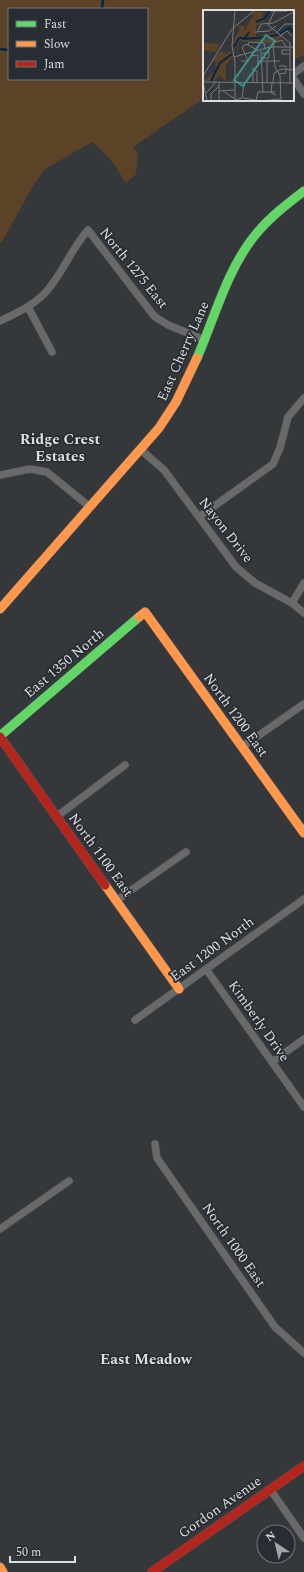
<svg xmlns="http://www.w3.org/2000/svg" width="304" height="1572" viewBox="0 0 304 1572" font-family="Spectral,serif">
	<rect width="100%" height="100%" fill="#35383b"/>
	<!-- green -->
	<path fill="#5c4227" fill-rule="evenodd" d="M0,0H304V55L293,60V11H204V98L133,147L138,153L136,174L126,183L112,161L92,142L45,169L31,189L2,242L0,243ZM9,9H147V79H9Z"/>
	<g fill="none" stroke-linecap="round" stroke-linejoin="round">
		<!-- stream -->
		<g stroke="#052748" stroke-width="2.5">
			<path d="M102,9L103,0"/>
			<path d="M0,49L9,50"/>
		</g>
		<defs>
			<g id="street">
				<path d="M293,74L304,66"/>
				<path d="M293,78L304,94"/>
				<path d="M28,307L52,352"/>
				<path d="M0,321C15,314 32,306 44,294C62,275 71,249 88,230L154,316L168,325L205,340"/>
				<path d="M140,449L164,470L236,567L255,583L292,603L304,613"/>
				<path d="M0,475L30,469L47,472L90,507"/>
				<path d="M199,517L273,464L280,448L288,417L304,398"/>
				<path d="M292,603L304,583"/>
				<path d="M242,747L304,704"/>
				<path d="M56,817L125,765"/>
				<path d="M117,900L186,852"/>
				<path d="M206,969L304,1107"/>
				<path d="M135,1020L304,899"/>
				<path d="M272,1062L304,1039"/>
				<path d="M155,1144L157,1158L275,1327L304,1353"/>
				<path d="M0,1229L69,1181"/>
				<path d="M270,1489L304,1538"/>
			</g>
			<g id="fast">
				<path d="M197,358C215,317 227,269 256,234C270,217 287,204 304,191"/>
				<path d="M0,736L139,617"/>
			</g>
			<g id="slow">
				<path d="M0,609L159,428L176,402L197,358"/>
				<path d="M139,617L145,612L304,833"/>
				<path d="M105,885L179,989"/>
				<path d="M0,1567L3,1572"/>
			</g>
			<g id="jam">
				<path d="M0,737L105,885"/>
				<path d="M152,1572L304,1466"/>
			</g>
		</defs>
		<!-- street casing -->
		<use href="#street" stroke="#545658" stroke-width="8"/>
		<!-- fast casing -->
		<use href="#fast" stroke="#545658" stroke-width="10"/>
		<!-- slow casing -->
		<use href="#slow" stroke="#545658" stroke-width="10"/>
		<!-- jam casing -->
		<use href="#jam" stroke="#545658" stroke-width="10"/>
		<!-- street -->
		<use href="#street" stroke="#6a6969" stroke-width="7"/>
		<!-- fast -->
		<use href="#fast" stroke="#63d668" stroke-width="9"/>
		<!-- slow -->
		<use href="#slow" stroke="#ff974d" stroke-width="9"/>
		<!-- jam -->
		<use href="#jam" stroke="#b3261e" stroke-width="9"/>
	</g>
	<g text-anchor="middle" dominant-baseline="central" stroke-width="3.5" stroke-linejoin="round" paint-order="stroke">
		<!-- street labels -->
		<g font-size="14" fill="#dbdfe3" stroke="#282d33">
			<text transform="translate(134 268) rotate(51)">North 1275 East</text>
			<text transform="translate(183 351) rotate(-66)">East Cherry Lane</text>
			<text transform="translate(226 530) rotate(52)">Nayon Drive</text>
			<text transform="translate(64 663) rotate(-40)">East 1350 North</text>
			<text transform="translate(236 715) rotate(54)">North 1200 East</text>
			<text transform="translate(101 855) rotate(54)">North 1100 East</text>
			<text transform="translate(212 949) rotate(-36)">East 1200 North</text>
			<text transform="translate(259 1021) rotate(55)">Kimberly Drive</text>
			<text transform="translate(234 1245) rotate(55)">North 1000 East</text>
			<text transform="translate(220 1507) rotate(-35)">Gordon Avenue</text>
		</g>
		<!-- neighbourhood labels -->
		<g font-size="15" font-weight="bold" fill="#dbdfe3" stroke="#282d33">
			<text x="60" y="439">Ridge Crest<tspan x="60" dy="17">Estates</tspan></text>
			<text x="146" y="1359">East Meadow</text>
		</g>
	</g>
	<!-- overview -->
	<g transform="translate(203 10)">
		<rect width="91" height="91" fill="#35383b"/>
		<path d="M52,1L61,2L59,6L62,10L53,16V27L71,23V25L74,24L79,27L71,33L48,30L41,32L37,30L31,41L30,32L37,19L34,15L41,16L42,21L49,7L53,6L48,4ZM1,33L15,34L18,36L14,38V42L4,41L1,40ZM18,41L24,44L28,41L30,47L23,55V71L16,65L12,71H0L12,62L13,52L10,50Z" fill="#5c4227"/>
		<path fill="none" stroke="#052748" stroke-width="2" d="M53,12L62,8L66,2M77,23L86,18L91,22M55,28L75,25M39,29L55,28M31,37L36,28H42L46,22M8,71L17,53L29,44"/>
		<path fill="none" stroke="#777b7e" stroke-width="1" d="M72,0L65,15L87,33V73M68,1H84M55,21L58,14L70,13L91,2M52,22L66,21L73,16M73,23L82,14H91M77,26L84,21L89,26M45,35L46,32L61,33L62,39M86,40H79V44H86M58,41L60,82M59,44L66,42V48H59M48,46L55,45V57M31,47L67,37H91M38,51H45L39,37L43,34L56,41M55,51H77M64,51V72M76,56H83V63L76,64M50,57V73M50,61H54V73M0,66L29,19L52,0M0,72L91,73M0,72L4,91M69,73L68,83L73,85M70,73L71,63L79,59L91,60M16,81L32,80M20,81L32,89M3,83L13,72M40,88L53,90M32,90L39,88L41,73M8,91V84L16,76M16,91V72M32,91V52L29,36L32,0M53,91L55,82H72M56,91L77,89M78,91L77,66L72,57L70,33L79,30L83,37"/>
		<path fill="#42908b" fill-opacity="0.15" stroke="#42908b" stroke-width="2" d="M63,25L72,31L40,76L31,70Z"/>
		<rect width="91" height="91" fill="none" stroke="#dbdfe3" stroke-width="2"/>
	</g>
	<!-- legend -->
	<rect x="8" y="8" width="140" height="72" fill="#282d33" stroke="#707479"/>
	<rect x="16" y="21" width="20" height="6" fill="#63d668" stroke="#707479"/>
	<text x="44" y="28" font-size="12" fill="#dbdfe3">Fast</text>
	<rect x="16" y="41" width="20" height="6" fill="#ff974d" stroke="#707479"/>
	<text x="44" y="48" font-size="12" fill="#dbdfe3">Slow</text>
	<rect x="16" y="61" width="20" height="6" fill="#b3261e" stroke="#707479"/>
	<text x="44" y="68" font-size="12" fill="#dbdfe3">Jam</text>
	<!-- north arrow -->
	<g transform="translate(276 1544) rotate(325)"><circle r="19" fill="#282d33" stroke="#707479"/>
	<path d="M0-3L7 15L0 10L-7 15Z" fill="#a1a5a8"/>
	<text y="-6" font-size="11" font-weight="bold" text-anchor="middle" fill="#dbdfe3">N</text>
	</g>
	<!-- scale -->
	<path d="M10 1556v6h65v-6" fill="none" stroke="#dbdfe3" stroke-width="2"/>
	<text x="16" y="1556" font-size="12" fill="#dbdfe3" stroke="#282d33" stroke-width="3" paint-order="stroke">50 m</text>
</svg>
